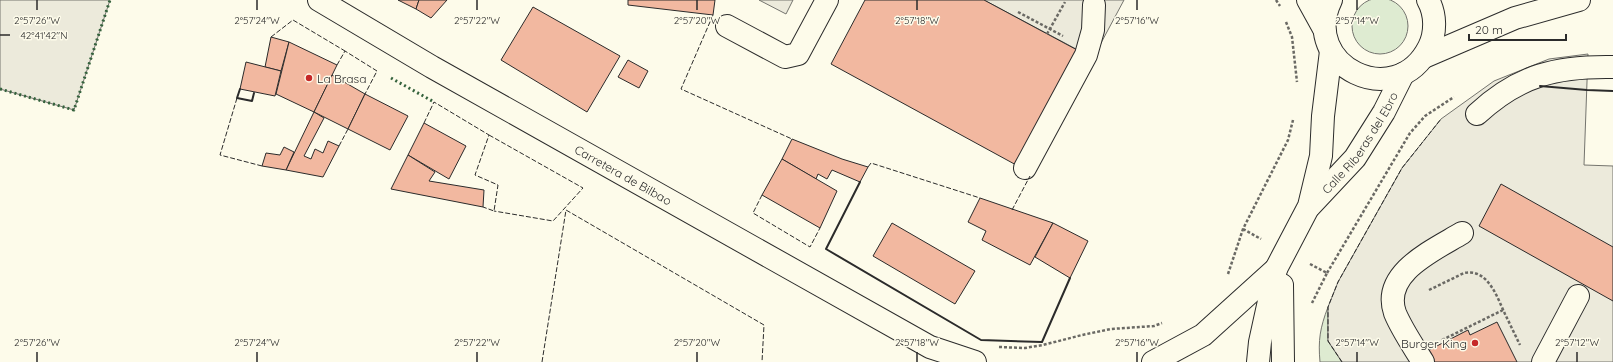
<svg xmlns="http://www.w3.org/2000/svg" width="1613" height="362" viewBox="0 0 1613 362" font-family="Quicksand,sans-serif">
	<rect width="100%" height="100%" fill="#fdfbea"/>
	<!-- grass -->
	<g fill="#deebd1" stroke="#74746e">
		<circle cx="1380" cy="26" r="28"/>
		<path d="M1328,307V341L1342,362H1320C1318,340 1320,328 1328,307Z"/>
	</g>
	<!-- parking -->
	<g fill="#eceadb" stroke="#74746e">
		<path d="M0,0H110L74,110L0,89Z"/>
		<path d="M759,0H793L786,14Z"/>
		<path d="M984,0H1124L1093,58Z"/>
		<path d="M1588,54L1584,165L1613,166V362H1342L1328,341V307L1338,282L1402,168L1441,119L1494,81L1549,59Z"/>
	</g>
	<!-- building -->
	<g fill="#f2b8a0" stroke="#2b2b2b">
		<path d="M398,0H419L416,9Z"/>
		<path d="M419,0H447L431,18L416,9Z"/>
		<path d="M628,0H715L713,15L628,5Z"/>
		<path d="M865,0H984L1079,51L1018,166L831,64Z"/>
		<path d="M533,7L620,56L587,112L501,60Z"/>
		<path d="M271,37L289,42L281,71L265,67Z"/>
		<path d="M289,42L337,65L314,112L276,94Z"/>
		<path d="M628,60L648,71L639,88L618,77Z"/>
		<path d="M246,62L281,71L275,96L240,89Z"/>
		<path d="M332,75L365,94L348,129L314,112Z"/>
		<path d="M365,94L408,116L390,150L348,129Z"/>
		<path d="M314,112L324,118L304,156L311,159L315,149L323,153L328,141L339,146L323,177L286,170Z"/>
		<path d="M424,123L466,146L449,179L408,155Z"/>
		<path d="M792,139L842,159L868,167L860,182L832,170L827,179L818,174L816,179L782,159Z"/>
		<path d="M284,147L294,152L286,170L262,166L266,153L280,155Z"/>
		<path d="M408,155L435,172L429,181L484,190L483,207L391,189Z"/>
		<path d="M782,159L837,191L820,228L762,195Z"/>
		<path d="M1501,184L1613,247V301L1479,226Z"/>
		<path d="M980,198L1053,223L1030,265L982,240L986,231L968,222Z"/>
		<path d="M892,223L975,271L955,304L873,256Z"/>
		<path d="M1053,223L1088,241L1070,278L1035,257Z"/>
		<path d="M1497,322L1517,362H1433L1427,351L1468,330L1470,335Z"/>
	</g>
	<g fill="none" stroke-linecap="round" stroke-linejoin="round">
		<defs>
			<g id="minor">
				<path d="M1308,0L1324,29"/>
				<path d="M1331,0C1299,66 1396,113 1429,47C1436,33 1436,14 1428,0"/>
				<path d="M727,26L785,57L798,54L827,0"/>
				<path d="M1424,57L1515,18L1579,0"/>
				<path d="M1477,114C1519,75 1557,66 1613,67"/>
				<path d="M1025,168L1086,55L1093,30L1094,5"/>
				<path id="s1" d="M1310,206L1355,158L1384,112L1403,74"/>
				<path d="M1282,285L1283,362"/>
				<path d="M1153,362L1203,335L1276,269"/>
				<path d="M1258,362L1260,342L1276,269L1309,206L1321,156L1323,116L1331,51"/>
				<path d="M1423,362C1414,347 1402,330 1395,313C1381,273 1434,250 1462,233"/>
				<path d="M1543,362L1578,296"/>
			</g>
			<g id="major">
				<path id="s2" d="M319,0L432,67L930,347L975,362"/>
			</g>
		</defs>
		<!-- minor casing -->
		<use href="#minor" stroke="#2b2b2b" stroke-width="24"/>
		<!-- major casing -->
		<use href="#major" stroke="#2b2b2b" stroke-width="24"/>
		<!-- path -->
		<g stroke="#6a6964" stroke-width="2.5" stroke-dasharray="3 2" stroke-linecap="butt">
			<path d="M1276,0L1280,6"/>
			<path d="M1018,12L1063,36"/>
			<path d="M1286,22L1292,37L1297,82"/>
			<path d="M1047,34L1065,2"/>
			<path d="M1243,229L1261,239"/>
			<path d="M1310,264L1327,273L1312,303"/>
			<path d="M1327,273L1410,133L1425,116L1454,97"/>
			<path d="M1228,274L1243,229L1288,140L1293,120"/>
			<path d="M1429,290L1464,273C1488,268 1497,297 1505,314C1510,324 1515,335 1520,345"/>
			<path d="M1442,340L1503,310"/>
			<path d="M999,347L1025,348L1043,345L1082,335L1111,329L1154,326L1162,323"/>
		</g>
		<!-- minor -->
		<use href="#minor" stroke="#fdfbea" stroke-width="22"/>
		<!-- major -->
		<use href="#major" stroke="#fdfbea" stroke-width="22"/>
		<!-- hedge -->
		<g stroke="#34623c" stroke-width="3" stroke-dasharray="2 3" stroke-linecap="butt">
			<path d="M391,78L434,102"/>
			<path d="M0,89L74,110L110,0"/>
		</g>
		<!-- fence -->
		<g stroke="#2b2b2b" stroke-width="1" stroke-dasharray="5 2" stroke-linecap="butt">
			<path d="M713,15L681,89L792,139"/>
			<path d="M271,37L293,20L345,51"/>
			<path d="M337,65L345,51L377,71L365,94"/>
			<path d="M237,98L220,155L262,166"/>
			<path d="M424,123L434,102L489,135L475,175L498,185L494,211L483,207"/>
			<path d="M489,135L583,188L553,221L494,211"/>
			<path d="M339,146L348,129"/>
			<path d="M868,167L871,163L980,198"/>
			<path d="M762,195L753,213L810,247L820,228"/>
			<path d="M1012,210L1030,176"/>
			<path d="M542,362L566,210L764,325L762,362"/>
			<path d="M1342,362L1328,341V307L1338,282L1402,168L1441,119"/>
		</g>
		<!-- wall -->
		<g stroke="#2b2b2b" stroke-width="2">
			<path d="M1540,86L1587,90L1613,91"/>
			<path d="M240,89L237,98L252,101L254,93"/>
			<path d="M860,182L826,249L981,340L1042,342L1070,278"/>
		</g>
	</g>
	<!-- ticks -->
	<path fill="none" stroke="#2b2b2b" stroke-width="1.5" d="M37,0V10M257,0V10M477,0V10M697,0V10M917,0V10M1137,0V10M1357,0V10M0,35H10M37,352V362M257,352V362M477,352V362M697,352V362M917,352V362M1137,352V362M1357,352V362M1577,352V362"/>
	<!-- markers -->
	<g fill="#c62828" stroke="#fdfbea" stroke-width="1.5">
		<circle cx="309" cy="78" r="4"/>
		<circle cx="1475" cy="343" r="4"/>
	</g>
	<g text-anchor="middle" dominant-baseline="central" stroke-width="3" stroke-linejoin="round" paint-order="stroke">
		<!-- poi labels -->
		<g font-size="12" fill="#2b2b2b" stroke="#fdfbea" text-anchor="start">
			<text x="317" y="78">La Brasa</text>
			<text x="1467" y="343" text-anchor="end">Burger King</text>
		</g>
		<!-- street labels -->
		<g font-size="12" fill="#2b2b2b" stroke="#fdfbea">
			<text stroke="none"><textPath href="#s1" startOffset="81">Calle Riberas del Ebro</textPath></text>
			<text stroke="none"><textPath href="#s2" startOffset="351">Carretera de Bilbao</textPath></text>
		</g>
	</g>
	<g font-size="10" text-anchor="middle" fill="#2b2b2b" stroke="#fdfbea" stroke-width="3" stroke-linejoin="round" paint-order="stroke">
		<text x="37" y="24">2°57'26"W</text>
		<text x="257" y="24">2°57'24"W</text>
		<text x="477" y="24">2°57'22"W</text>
		<text x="697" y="24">2°57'20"W</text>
		<text x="917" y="24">2°57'18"W</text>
		<text x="1137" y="24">2°57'16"W</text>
		<text x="1357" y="24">2°57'14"W</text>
		<text x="44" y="39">42°41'42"N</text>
		<text x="37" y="346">2°57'26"W</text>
		<text x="257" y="346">2°57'24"W</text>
		<text x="477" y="346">2°57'22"W</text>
		<text x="697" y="346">2°57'20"W</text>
		<text x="917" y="346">2°57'18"W</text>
		<text x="1137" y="346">2°57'16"W</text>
		<text x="1357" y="346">2°57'14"W</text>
		<text x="1577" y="346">2°57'12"W</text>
	</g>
	<!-- scale -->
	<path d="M1469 34v6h97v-6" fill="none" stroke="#2b2b2b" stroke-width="2"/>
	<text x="1475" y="34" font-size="12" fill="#2b2b2b" stroke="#fdfbea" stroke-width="3" paint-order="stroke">20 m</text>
</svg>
